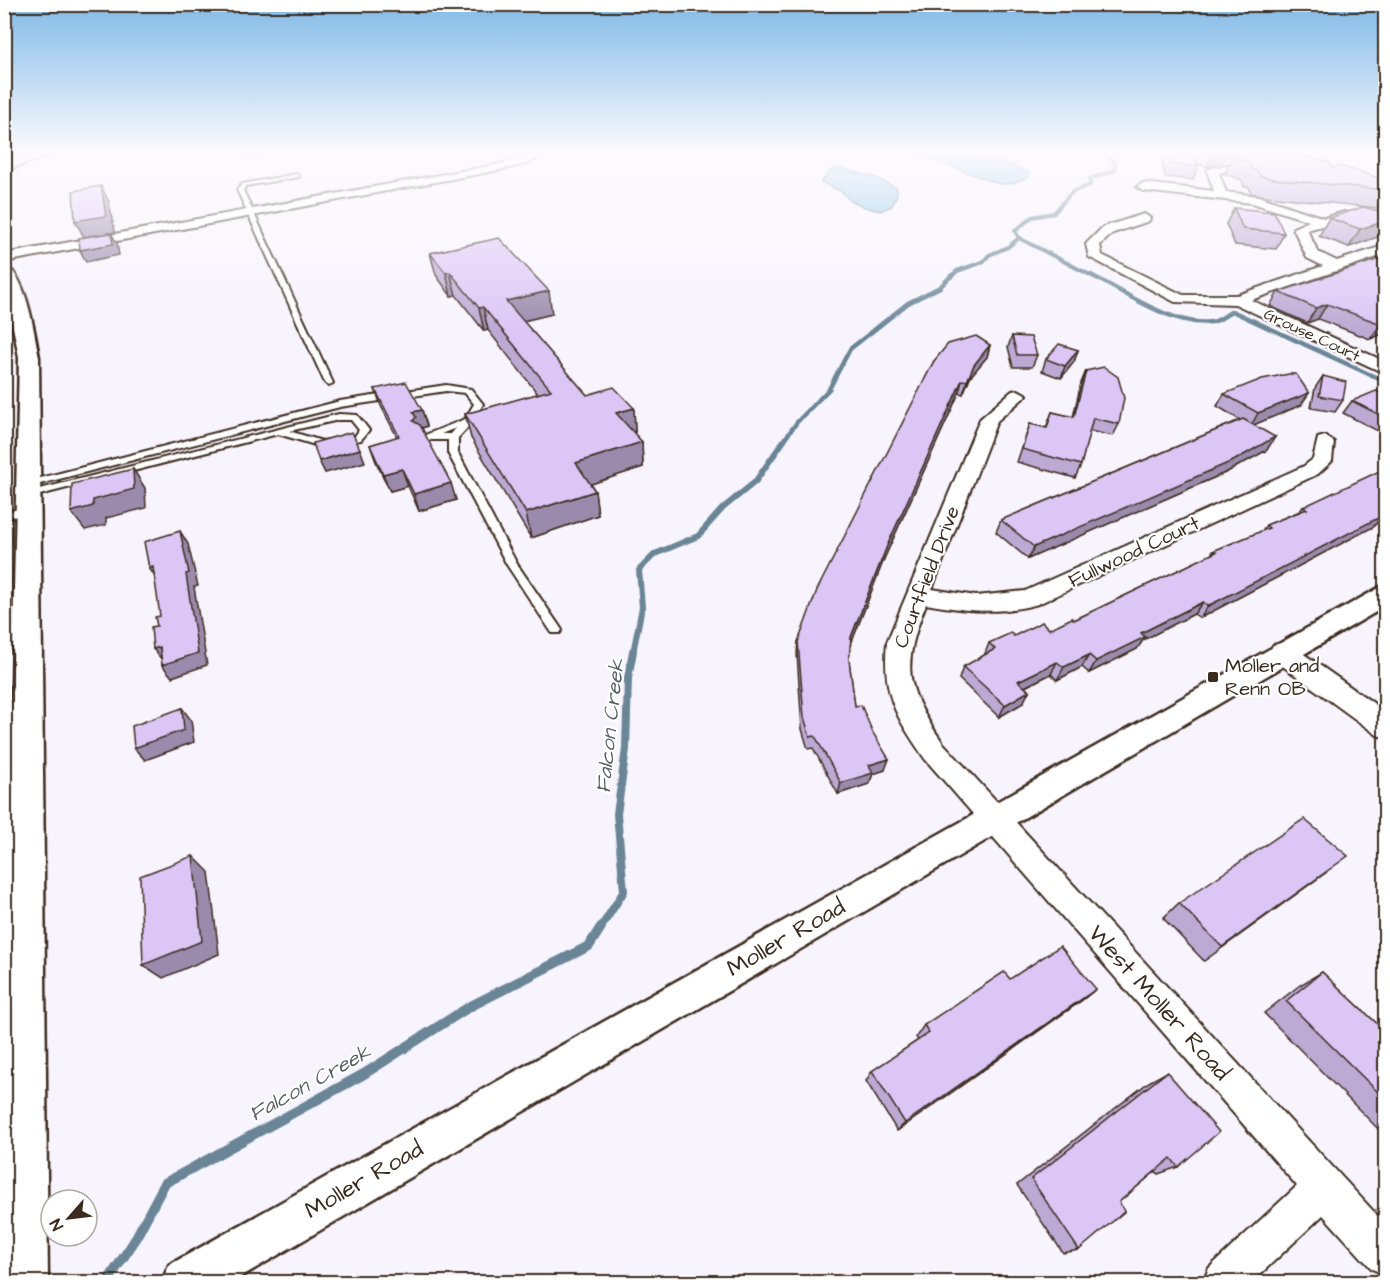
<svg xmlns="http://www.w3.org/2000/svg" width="1390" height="1287" viewBox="0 0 1390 1287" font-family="'Architects Daughter',sans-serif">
	<rect width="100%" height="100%" fill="#f8f4fd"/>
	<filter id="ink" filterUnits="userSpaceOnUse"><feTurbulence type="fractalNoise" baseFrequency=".0167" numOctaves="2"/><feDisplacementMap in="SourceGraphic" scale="12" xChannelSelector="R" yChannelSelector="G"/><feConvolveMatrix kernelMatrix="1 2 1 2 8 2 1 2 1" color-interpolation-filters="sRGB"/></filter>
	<g filter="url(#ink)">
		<!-- built -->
		<path fill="#f0e6fb" d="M195,151H289L257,164Z"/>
		<!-- water -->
		<g fill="#87c2e6" stroke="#698596" stroke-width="1.5">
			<path d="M924,151C958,151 997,158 1028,172L1029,177L1010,184H999L917,154Z"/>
			<path d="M840,168L874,177L897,188V194L892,206L880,211L865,207L851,201L842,192L821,182L831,170Z"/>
		</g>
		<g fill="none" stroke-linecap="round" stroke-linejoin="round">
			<!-- stream-far4 -->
			<g stroke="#698596" stroke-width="4">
				<path d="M1019,238L1094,277"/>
				<path d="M1019,238L1015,231L1032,217L1054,213L1072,192L1090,185V179L1115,170V162L1105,154L1106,151"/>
				<path d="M951,277L957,271L983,262L989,255L1008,247L1019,238"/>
			</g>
			<!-- stream-far3 -->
			<g stroke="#698596" stroke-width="4.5">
				<path d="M1091,275C1124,292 1174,327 1212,322C1219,321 1226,315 1232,311L1386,382"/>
				<path d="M784,440L797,422L829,389L850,349L908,303L940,287L952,275"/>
			</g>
			<!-- stream-far2 -->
			<path stroke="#698596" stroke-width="6" d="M633,653L642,607L639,570L655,554L698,536L723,508L755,482L785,439"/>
			<!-- stream-far1 -->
			<path stroke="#698596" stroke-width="8" d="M600,929L624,891L617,814L626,749L628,678L633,651"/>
			<!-- stream -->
			<path stroke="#698596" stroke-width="10" d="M107,1282L133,1243L165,1183L364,1074L469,1007L589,946L601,927"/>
			<defs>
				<g id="service">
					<path d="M297,174L299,177L246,186L243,190L333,383L329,386L325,383L237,190L242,184Z"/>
					<path d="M446,385L471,389L483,404L472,423L458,438V453L517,564L560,627L562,630L560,633H552L507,565L448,453V440H425L420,437L465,419L474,404L465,393L446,391L340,407L28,487L23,484L25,482L340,401ZM456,428L451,434H441Z"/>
					<path d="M339,414L357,415L369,430L361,440L322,447L278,434L28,498L23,495L28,492ZM339,420H351L359,430L355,436L322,441L289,431Z"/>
					<path d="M28,506L33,509L32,511L4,520V513Z"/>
					<path d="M25,738L30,740L32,744L30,748L4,756V745Z"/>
				</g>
				<g id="minor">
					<path d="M539,151H553L529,163L500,170L4,262V254L500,164Z"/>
					<path d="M1259,157L1265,160L1263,162L1219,173L1226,192L1258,196L1324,218L1344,212L1386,224V232L1344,220L1307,230L1318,252L1337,261L1386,245V254L1251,300L1386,362V374L1235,304L1175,302L1089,257L1086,244L1103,227L1144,214L1150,218L1149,221L1113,233L1100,245L1102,255L1183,295H1237L1323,266L1307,258L1293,228L1309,221L1252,203L1143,191L1137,187L1143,183L1214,191L1207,171L1209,169Z"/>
					<path d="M1018,390L1027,395L997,421L932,589L976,596L1025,591L1304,466L1313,459L1318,438L1325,436L1334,442L1332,461L1318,474L1038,604C999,615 965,611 926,604C901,667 905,688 943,743L1386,1225V1275L1372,1269L1323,1215L1252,1282H1203L1209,1268L1297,1186L925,759C896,716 882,696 887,642L980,419L1012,391Z"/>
					<path d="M1282,643L1291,645L1386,712V738L1377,735L1273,659L1270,652L1273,645Z"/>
				</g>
				<g id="tertiary">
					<path d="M4,266C26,271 35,337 39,357L48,1282H4V1057L19,357C14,327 4,296 4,266Z"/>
					<path d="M1386,584V606L232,1282H162L169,1265Z"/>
				</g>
				<path id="primary" d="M34,151H56L53,154L4,171V161Z"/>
			</defs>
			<!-- service casing -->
			<use href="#service" stroke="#3b2a1e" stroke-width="4"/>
			<!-- minor casing -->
			<use href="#minor" stroke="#3b2a1e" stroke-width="4"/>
			<!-- tertiary casing -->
			<use href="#tertiary" stroke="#3b2a1e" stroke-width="5"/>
			<!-- primary casing -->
			<use href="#primary" stroke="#3b2a1e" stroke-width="5"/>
			<!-- service -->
			<use href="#service" fill="#fff" fill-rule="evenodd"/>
			<!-- minor -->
			<use href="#minor" fill="#fff" fill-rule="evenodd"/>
			<!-- tertiary -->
			<use href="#tertiary" fill="#fff" fill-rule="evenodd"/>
			<!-- primary -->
			<use href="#primary" fill="#fff" fill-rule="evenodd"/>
		</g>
		<!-- wall -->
		<g fill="#bdaad4" stroke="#3b2a1e" stroke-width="1.5">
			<path d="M1165,151H1271V152L1332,168L1386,180V234L1349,247L1319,236L1329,218L1377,211L1379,208L1266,196L1251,193L1249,187H1244L1242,180L1225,174L1232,157H1237L1228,154L1224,161L1207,167L1197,164L1198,167L1193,180L1165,177L1162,159Z"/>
			<path d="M1234,208L1284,233L1276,249L1235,245L1226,224Z"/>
			<path d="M430,253L552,314L523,321L587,395L634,408L635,432L633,433L642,442L643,467L591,484L595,491L598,515L531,538L471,438L465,414L538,394L488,330L484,331L456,295L451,296L436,275Z"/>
			<path d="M1386,257V338L1380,335L1370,339L1318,319L1307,323L1270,306L1278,292Z"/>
			<path d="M1012,336L1037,355L1032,367H1013L1008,347Z"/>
			<path d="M990,345L987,357L970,377L963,394L959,393L884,559L851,644L849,660L855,706L885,770L873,774L869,784L838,794L813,748L808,749L802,729L797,654L798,642L934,361Z"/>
			<path d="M1078,350L1074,362L1061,378L1042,371L1046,359Z"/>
			<path d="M1086,371L1119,424L1113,436L1089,431L1081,465L1075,478L1017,462L1030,424L1046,428L1052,412L1073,417L1081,383Z"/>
			<path d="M1323,376L1343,400L1335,412L1311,408L1315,388Z"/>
			<path d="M375,389L422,410L427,426L422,428L456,500L419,511L408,486L390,491L376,462L370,445L397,437L381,406Z"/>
			<path d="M1224,394L1301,405L1253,425L1267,450L1227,472L1028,559L996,532L1001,520L1240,420L1217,406Z"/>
			<path d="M1386,395V437L1382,433L1343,413L1352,401Z"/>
			<path d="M1303,507L1383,516L1373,527L1200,618L1194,614L1143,640L1137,649L1089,673L1082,667L1057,680L1051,674L1025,687L1029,691L1023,703L999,717L959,679L963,667L984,656L989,643L1014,636L1049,629L1074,620L1211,555L1213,551L1262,531L1266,525L1300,511Z"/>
			<path d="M1327,872L1204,961L1163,918L1179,903Z"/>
			<path d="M1322,972L1386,1032V1137L1264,1013L1300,985Z"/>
			<path d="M1010,979L1096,989L1081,1001L897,1131L866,1081L872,1071L918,1040L916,1037L924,1025Z"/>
			<path d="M1167,1072L1178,1167L1158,1174L1156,1171L1119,1202L1079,1250L1063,1253L1017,1185L1149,1082Z"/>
		</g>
		<!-- shaded-wall -->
		<g fill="#9a8bac" stroke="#3b2a1e" stroke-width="1.5">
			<path d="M1224,151H1229L1224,161L1207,167L1213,155Z"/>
			<path d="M101,186L109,202L115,232L84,237L75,221Z"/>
			<path d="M1386,221V234L1349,247L1360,229Z"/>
			<path d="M111,233L117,243L119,255L86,262L80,250Z"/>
			<path d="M450,272L456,295L451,296L446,273Z"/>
			<path d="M549,291L552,314L510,324L506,301Z"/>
			<path d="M1327,304L1318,319L1307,323L1316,308Z"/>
			<path d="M483,307L488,330L484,331L479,308Z"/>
			<path d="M1386,322V327L1380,335L1370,339L1381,324Z"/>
			<path d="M990,345L987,357L970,377L963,394L967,381L974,365Z"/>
			<path d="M1078,350L1074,362L1061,378L1065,366Z"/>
			<path d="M962,380L959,393L884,559L849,649L851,637L887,546Z"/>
			<path d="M1309,393L1301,405L1251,426L1258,413Z"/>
			<path d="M634,408L635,432L618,438L616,413Z"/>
			<path d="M422,410L427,426L419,429L413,421V412Z"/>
			<path d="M1275,437L1267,450L1227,472L1028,559L1034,547Z"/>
			<path d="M642,442L643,467L579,488L576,463Z"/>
			<path d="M360,449L365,462L325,473L319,461Z"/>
			<path d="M133,469L145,488L146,508L106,518V525L85,530L71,512L93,500Z"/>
			<path d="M402,469L408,486L390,491L383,474Z"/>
			<path d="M451,483L456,500L419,511L414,494Z"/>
			<path d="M595,491L598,515L531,538L526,513Z"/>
			<path d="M1386,508V515L1383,516L1373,527L1200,618L1208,606Z"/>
			<path d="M180,531L188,544L198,586L194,587L207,665L172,677L162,665L186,574Z"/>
			<path d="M153,567L158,581L149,568Z"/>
			<path d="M1203,602L1194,614L1143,640L1137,649L1089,673L1096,661L1141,633Z"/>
			<path d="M160,647L163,661L153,649Z"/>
			<path d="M1089,655L1082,667L1057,680L1064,667Z"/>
			<path d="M1057,662L1051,674L1012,693L1018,681Z"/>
			<path d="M1029,691L1023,703L999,717L1005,705Z"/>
			<path d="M182,708L191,720L194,742L145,760L134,748Z"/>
			<path d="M889,759L885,770L873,774L869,784L838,794L841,783L869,765Z"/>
			<path d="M193,856L209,872L219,954L163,978L143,965Z"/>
			<path d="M1096,989L1081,1001L897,1131L905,1123Z"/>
		</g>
		<!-- building -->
		<g fill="#dcc6f6" stroke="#3b2a1e" stroke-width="1.5">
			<path d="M1168,151H1193L1198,167L1171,164Z"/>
			<path d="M1202,151H1224L1213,155Z"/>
			<path d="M1272,151L1292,153L1328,162L1332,168L1340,166L1386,180V190L1274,179L1260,176L1257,170H1252L1250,163L1232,157Z"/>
			<path d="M101,186L106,216L75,221L73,191Z"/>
			<path d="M1363,207L1386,213V221L1360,229L1329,218Z"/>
			<path d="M1234,208L1274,212L1284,233L1243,229Z"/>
			<path d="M111,233L113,244L80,250L79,238Z"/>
			<path d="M499,238L549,291L506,301L587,395L614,387L634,408L616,413L642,442L576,463L595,491L526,513L465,414L551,390L483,307L479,308L450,272L446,273L430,253Z"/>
			<path d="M1386,257V322L1381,324L1327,304L1316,308L1278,292Z"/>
			<path d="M976,336L990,345L974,365L967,381L962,380L887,546L851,637L849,660L855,706L861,705L873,733L889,759L869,765L873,773L841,783L815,736L810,737L804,717L798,642L817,590L934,361L948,344Z"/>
			<path d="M1012,336L1031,337L1037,355H1017Z"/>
			<path d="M1059,344L1078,350L1065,366L1046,359Z"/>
			<path d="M1104,367L1118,377L1124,398L1119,424L1093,418L1081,465L1022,449L1030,424L1047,428L1052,412L1074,417L1086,371Z"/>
			<path d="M1289,374H1296L1309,393L1258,413L1224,394L1262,379Z"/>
			<path d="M1323,376L1346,382L1343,400L1319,396Z"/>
			<path d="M406,382L422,410L413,412L416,417L413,421L420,425L451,483L414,494L402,469L383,474L370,445L399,436L375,389Z"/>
			<path d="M1376,391L1386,395V418L1352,401Z"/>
			<path d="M1243,419L1275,437L1235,460L1034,547L1001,520Z"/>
			<path d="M352,432L360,449L319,461L313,443Z"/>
			<path d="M1386,468V508L1379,512L1384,515L1208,606L1203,602L1141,633L1145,637L1096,661L1089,655L1064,667L1057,662L1018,681L1029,691L1005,705L963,667L995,649L989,643L1011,633L1014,636L1042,622L1049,629L1072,618L1074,620L1216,552L1213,551L1269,528L1266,525L1307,509L1303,507Z"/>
			<path d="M133,469L134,489L93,500V506L71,512L72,484Z"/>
			<path d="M180,531L189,573L186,574L198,653L162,665L160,647L153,649L151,627L157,626L155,617L160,616L153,567L149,568L144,542Z"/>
			<path d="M182,708L184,730L134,748L132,726Z"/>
			<path d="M1304,819L1348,856L1222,947L1179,903Z"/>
			<path d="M193,856L202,941L143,965L140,876Z"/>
			<path d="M1060,946L1096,989L905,1123L872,1071L929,1033L924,1025L1004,972L1010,979Z"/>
			<path d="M1322,972L1386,1032V1100L1286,1001Z"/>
			<path d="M1167,1072L1219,1132L1178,1167L1171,1158L1119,1202L1125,1211L1079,1250L1031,1179Z"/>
		</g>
	</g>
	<!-- sky -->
	<linearGradient id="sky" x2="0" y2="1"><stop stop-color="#81bae7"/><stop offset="0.46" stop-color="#fcfafe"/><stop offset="1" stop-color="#fcfafe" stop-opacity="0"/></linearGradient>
	<rect width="1390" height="331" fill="url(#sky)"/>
	<!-- markers -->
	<rect fill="#3b2a1e" stroke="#fff" stroke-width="2" x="1207" y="671" width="12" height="12" rx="3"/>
	<g text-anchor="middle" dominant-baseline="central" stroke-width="4.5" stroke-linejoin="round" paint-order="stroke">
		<!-- far-street labels -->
		<g font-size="16" fill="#3b2a1e" stroke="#fff">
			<text transform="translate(1312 335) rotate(25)">Grouse Court</text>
		</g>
		<!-- street labels -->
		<g font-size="20" fill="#3b2a1e" stroke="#fff">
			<text transform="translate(1134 552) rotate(-25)">Fullwood Court</text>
			<text transform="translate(927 577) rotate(-69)">Courtfield Drive</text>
		</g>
		<!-- poi labels -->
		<g font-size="20" fill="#3b2a1e" stroke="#fff" text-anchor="start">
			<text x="1225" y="666">Moller and<tspan x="1225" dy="23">Renn OB</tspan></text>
		</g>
		<!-- water labels -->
		<g font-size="21" font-style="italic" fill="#565f64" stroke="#fff">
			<text transform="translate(610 726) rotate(-84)">Falcon Creek</text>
			<text transform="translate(310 1083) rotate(-29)">Falcon Creek</text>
		</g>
		<!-- near-street labels -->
		<g font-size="24" fill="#3b2a1e" stroke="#fff">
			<text transform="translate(786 938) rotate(-30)">Moller Road</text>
			<text transform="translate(1159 1003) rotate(48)">West Moller Road</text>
			<text transform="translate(364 1180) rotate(-30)">Moller Road</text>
		</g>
	</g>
	<!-- margin -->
	<rect width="1390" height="1287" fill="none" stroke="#fff" stroke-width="24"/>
	<rect x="12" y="12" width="1366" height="1263" fill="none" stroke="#3b2a1e" stroke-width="2" filter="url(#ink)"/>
	<!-- north arrow -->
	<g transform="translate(69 1218) rotate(242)"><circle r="28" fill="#ffffff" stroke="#b1aaa5" stroke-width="1.5"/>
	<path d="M0-4.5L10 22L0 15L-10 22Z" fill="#3b2a1e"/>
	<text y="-9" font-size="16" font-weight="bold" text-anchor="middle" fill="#3b2a1e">N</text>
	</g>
</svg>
